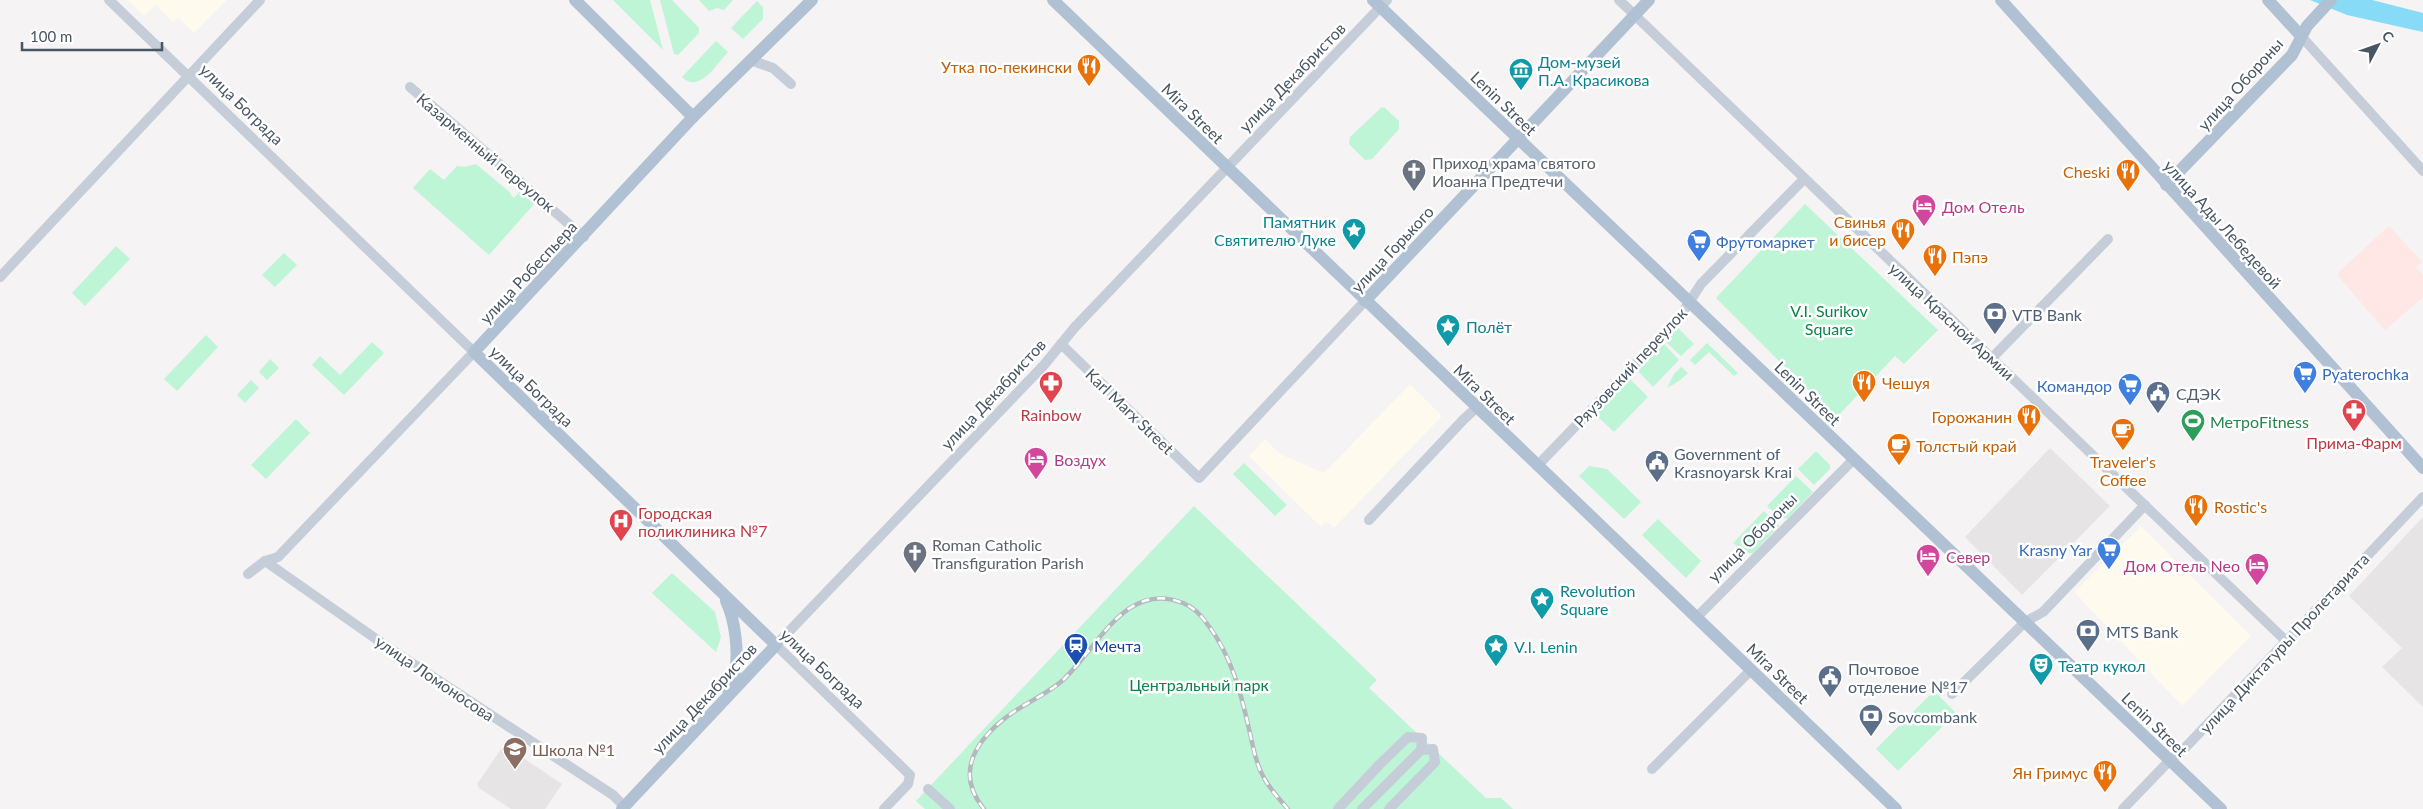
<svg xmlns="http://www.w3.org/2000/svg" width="2423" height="809" viewBox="0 0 2423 809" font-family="Lato,sans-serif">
	<rect width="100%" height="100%" fill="#f5f3f3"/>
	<!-- commercial -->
	<g fill="#fefaed">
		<path d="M128,0H227L194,33L178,18L173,23L156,5L144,16Z"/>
		<path d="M1410,384L1442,416L1334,528L1326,521L1321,527L1249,456L1265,439L1280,454L1324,473Z"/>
		<path d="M2141,526L2251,636L2182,706L2074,592Z"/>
	</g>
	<!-- education -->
	<g fill="#e6e4e5">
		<path d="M2050,448L2110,506L2022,595L1965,537Z"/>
		<path d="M2423,517V707L2382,667L2402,648L2349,596Z"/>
		<path d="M504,745L562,784L545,809H511L479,788L477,784Z"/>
	</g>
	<!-- medical -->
	<path fill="#fee7e4" d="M2389,226L2422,262L2416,267L2423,275V297L2385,330L2338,276L2339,272Z"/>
	<!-- green -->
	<g fill="#bef5d6">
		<path d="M613,0H650L663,50Z"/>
		<path d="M660,0H672L699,28V33L678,55L674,54Z"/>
		<path d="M699,0H733L724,10L717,8L709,11Z"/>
		<path d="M757,1L763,7V19L743,39L731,28Z"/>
		<path d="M716,41L728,52C716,65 699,94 682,77Z"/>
		<path d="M1382,107L1385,108L1399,121V129L1372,159L1365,160L1349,144L1350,137Z"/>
		<path d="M476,164L511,193L510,194L514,198L520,191L534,204L489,255L413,188L430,169L444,180L457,166L464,167Z"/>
		<path d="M1805,204L1938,330L1904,364L1895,356L1836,418L1716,298Z"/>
		<path d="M116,246L130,259L85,306L72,293Z"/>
		<path d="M284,253L297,265L275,287L262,275Z"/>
		<path d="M1678,328L1694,344L1681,356L1665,341Z"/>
		<path d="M206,335L218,347L177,391L164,379Z"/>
		<path d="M372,342L384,353L344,395L312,365L320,356L340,375Z"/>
		<path d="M1707,343L1738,373L1734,376L1709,352L1695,365L1690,360Z"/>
		<path d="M1664,344L1679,360L1653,387L1638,371Z"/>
		<path d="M270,359L279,368L267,380L259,372Z"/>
		<path d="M1681,367L1688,373L1679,381L1667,388L1674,374Z"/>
		<path d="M1630,379L1648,397L1614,432L1595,414Z"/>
		<path d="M251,380L259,388L245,403L237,395Z"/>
		<path d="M296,419L310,433L266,479L251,465Z"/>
		<path d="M1816,451L1830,465V469L1814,485L1798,469Z"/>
		<path d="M1244,463L1287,505L1275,516L1233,474Z"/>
		<path d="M1589,466L1607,469L1641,502L1624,519L1579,476Z"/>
		<path d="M1796,476L1813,492L1788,518L1781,519L1767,506Z"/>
		<path d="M1194,506L1377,680L1369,688L1486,798H1501L1513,809H925L916,801Z"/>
		<path d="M1764,511L1779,526L1753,553H1746L1733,543Z"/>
		<path d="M1658,519L1701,561L1686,578L1642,535Z"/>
		<path d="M672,573L715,612L721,637L716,652L652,593Z"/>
		<path d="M1934,691L1956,713L1898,771L1876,749Z"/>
	</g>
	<!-- water -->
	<path fill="#87dbf7" d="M2310,0H2372L2423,13V32L2347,15Z"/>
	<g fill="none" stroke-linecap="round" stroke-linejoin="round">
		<!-- minor -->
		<g stroke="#c5ced8" stroke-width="10">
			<path d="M109,0L474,352L278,557L265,561L248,574"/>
			<path d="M1619,0L2286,641"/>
			<path d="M2301,36L2423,171"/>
			<path d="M753,61L773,68L791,84"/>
			<path d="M410,87L584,237"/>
			<path d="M0,277L260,0"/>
			<path d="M1061,344L1199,478L1365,301"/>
			<path d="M1992,358L2108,239"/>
			<path d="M1537,466L1677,321L1701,284L1804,179"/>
			<path d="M1369,520L1464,419L1476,408"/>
			<path d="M265,561L389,648L613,795L624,806"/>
			<path d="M1696,618L1854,459"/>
			<path d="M1952,694L2025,622L2043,612L2145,505"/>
			<path d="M1652,769L1751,670"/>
			<path d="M928,789L950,809"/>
			<path d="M884,809L908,784L910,775L776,645L1044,365L1075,327L1387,0"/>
			<path d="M1338,809L1380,764L1408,737L1422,738L1421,750L1433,749L1435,762L1389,809"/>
			<path d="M1362,809L1421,750"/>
			<path d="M2123,809L2170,760L2183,750L2423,497"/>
		</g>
		<!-- major -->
		<g stroke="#b0c1d4" stroke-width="12">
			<path d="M575,0L693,117"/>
			<path d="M1053,0L1896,809"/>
			<path d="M1373,0L2221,809"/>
			<path d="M2001,0L2423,468"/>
			<path d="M2268,0L2301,36"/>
			<path d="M2166,185L2292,55L2307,26L2331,0"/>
			<path d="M1365,301L1649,0"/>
			<path d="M726,601C735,619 739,652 735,672C734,678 730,685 728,690"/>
			<path d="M622,809L776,645L474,352L693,117L812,0"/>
		</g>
		<defs>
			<path id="rail" d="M984,809C956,775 973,744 1004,719C1022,704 1045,696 1063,680C1098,648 1125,580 1183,603C1193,607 1202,616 1208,625C1231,655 1241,693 1249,729C1253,745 1255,762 1263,776C1269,788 1279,799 1288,809"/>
		</defs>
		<!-- rail casing -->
		<use href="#rail" stroke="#b4b7be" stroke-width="4.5"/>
		<!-- rail -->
		<use href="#rail" stroke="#fff" stroke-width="2.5" stroke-dasharray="8" stroke-linecap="butt"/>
	</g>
	<!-- icons -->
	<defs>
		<symbol id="restaurant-pin" viewBox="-11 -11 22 30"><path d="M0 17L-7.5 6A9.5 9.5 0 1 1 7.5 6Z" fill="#e8710a" stroke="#fff"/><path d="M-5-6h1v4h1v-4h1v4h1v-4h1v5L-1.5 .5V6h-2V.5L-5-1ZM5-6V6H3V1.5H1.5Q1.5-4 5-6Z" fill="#fff"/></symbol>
		<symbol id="museum-pin" viewBox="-11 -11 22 30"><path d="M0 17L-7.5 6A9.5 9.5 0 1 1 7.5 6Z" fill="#0f9aa8" stroke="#fff"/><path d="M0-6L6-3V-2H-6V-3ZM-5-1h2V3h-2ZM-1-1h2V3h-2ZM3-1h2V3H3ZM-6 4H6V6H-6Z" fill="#fff"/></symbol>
		<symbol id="church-pin" viewBox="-11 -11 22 30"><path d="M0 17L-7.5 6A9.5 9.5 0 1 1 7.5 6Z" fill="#6b7280" stroke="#fff"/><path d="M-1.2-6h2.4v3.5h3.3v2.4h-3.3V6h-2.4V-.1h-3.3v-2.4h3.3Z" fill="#fff"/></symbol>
		<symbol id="hotel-pin" viewBox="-11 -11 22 30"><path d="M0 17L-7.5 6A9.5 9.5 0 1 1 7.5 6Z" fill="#d1479c" stroke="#fff"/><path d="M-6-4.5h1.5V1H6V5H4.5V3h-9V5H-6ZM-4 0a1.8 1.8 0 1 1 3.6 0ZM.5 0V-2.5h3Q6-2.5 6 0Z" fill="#fff"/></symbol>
		<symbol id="sight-pin" viewBox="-11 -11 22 30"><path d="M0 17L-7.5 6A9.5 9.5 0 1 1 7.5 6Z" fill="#0f9aa8" stroke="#fff"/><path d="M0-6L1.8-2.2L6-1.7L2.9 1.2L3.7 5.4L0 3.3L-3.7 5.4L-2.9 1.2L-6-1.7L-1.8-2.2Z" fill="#fff"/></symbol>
		<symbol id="supermarket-pin" viewBox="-11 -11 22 30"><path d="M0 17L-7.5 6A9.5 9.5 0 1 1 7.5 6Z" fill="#3f7fe0" stroke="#fff"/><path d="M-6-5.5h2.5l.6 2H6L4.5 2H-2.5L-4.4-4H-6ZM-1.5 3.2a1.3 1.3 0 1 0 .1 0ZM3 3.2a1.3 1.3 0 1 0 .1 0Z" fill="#fff"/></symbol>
		<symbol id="bank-pin" viewBox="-11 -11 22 30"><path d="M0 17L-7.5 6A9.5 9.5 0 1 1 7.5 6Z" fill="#5c6f8a" stroke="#fff"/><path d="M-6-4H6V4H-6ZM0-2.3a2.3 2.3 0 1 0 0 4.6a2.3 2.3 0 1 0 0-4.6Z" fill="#fff"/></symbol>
		<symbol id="pharmacy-pin" viewBox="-11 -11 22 30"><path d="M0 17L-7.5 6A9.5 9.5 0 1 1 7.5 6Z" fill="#e0444e" stroke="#fff"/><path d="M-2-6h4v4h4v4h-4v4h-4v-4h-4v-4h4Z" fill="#fff"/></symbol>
		<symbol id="civic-pin" viewBox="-11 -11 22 30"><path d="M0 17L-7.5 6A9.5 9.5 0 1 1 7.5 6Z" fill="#5c6f8a" stroke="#fff"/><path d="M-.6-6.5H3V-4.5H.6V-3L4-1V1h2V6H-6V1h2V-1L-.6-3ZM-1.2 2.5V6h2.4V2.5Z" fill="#fff"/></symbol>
		<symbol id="stadium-pin" viewBox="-11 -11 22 30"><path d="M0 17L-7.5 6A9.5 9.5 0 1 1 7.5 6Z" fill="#2e9e5b" stroke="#fff"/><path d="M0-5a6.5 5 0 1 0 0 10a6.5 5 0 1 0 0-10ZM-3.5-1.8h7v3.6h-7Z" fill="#fff"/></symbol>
		<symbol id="cafe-pin" viewBox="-11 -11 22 30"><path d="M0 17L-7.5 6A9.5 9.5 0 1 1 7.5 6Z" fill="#e8710a" stroke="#fff"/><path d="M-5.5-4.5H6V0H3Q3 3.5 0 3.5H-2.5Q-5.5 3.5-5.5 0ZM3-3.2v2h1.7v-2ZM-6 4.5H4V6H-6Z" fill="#fff"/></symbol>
		<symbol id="hospital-pin" viewBox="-11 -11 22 30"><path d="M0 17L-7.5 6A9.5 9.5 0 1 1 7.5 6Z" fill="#e0444e" stroke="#fff"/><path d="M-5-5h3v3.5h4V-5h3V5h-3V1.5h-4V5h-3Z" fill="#fff"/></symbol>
		<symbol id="station-pin" viewBox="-11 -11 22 30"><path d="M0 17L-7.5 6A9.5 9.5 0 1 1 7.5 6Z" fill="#1a4fb4" stroke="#fff"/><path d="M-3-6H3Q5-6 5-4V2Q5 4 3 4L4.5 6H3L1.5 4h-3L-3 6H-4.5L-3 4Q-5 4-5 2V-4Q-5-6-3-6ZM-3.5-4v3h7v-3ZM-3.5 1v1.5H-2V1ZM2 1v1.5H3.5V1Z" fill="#fff"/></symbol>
		<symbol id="theatre-pin" viewBox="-11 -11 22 30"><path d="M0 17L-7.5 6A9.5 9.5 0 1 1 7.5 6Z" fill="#0f9aa8" stroke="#fff"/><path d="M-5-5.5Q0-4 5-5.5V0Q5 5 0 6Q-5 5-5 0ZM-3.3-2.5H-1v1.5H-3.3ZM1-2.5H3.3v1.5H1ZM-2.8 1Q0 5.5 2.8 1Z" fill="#fff"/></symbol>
		<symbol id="school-pin" viewBox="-11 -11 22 30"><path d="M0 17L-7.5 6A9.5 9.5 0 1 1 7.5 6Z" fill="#8d6e63" stroke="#fff"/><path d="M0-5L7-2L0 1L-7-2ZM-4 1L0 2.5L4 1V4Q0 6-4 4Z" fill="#fff"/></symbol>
	</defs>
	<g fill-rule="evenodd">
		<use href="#restaurant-pin" x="1075" y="52" width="28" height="38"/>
		<use href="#museum-pin" x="1507" y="56" width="28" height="38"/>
		<use href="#church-pin" x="1400" y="157" width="28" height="38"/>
		<use href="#restaurant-pin" x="2114" y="157" width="28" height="38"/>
		<use href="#hotel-pin" x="1910" y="192" width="28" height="38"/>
		<use href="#sight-pin" x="1340" y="216" width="28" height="38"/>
		<use href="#restaurant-pin" x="1889" y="216" width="28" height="38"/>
		<use href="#supermarket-pin" x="1685" y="227" width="28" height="38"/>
		<use href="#restaurant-pin" x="1921" y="242" width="28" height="38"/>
		<use href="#bank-pin" x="1981" y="300" width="28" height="38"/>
		<use href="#sight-pin" x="1434" y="312" width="28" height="38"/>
		<use href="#supermarket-pin" x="2291" y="359" width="28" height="38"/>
		<use href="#restaurant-pin" x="1850" y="368" width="28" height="38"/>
		<use href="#pharmacy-pin" x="1037" y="369" width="28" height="38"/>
		<use href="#supermarket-pin" x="2116" y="371" width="28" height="38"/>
		<use href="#civic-pin" x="2144" y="379" width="28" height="38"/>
		<use href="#pharmacy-pin" x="2340" y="397" width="28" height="38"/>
		<use href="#restaurant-pin" x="2015" y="402" width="28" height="38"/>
		<use href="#stadium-pin" x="2179" y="407" width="28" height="38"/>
		<use href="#cafe-pin" x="2109" y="416" width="28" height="38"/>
		<use href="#cafe-pin" x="1885" y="431" width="28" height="38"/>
		<use href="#hotel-pin" x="1022" y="445" width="28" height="38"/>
		<use href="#civic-pin" x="1643" y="448" width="28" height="38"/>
		<use href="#restaurant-pin" x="2182" y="492" width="28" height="38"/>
		<use href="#hospital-pin" x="607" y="507" width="28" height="38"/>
		<use href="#supermarket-pin" x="2095" y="535" width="28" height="38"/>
		<use href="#church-pin" x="901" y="539" width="28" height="38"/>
		<use href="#hotel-pin" x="1914" y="542" width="28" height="38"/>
		<use href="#hotel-pin" x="2243" y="551" width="28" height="38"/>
		<use href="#sight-pin" x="1528" y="585" width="28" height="38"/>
		<use href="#bank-pin" x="2074" y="617" width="28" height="38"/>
		<use href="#station-pin" x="1062" y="631" width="28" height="38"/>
		<use href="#sight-pin" x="1482" y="632" width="28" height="38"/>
		<use href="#theatre-pin" x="2027" y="651" width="28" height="38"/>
		<use href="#civic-pin" x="1816" y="663" width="28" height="38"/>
		<use href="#bank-pin" x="1857" y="702" width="28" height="38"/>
		<use href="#school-pin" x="501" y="735" width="28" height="38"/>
		<use href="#restaurant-pin" x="2091" y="758" width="28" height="38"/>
	</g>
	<g text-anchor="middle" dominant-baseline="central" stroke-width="5" stroke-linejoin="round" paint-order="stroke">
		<!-- culture labels -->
		<g font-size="16" fill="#0d838f" stroke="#fff" text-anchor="start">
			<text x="1538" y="61">Дом-музей<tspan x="1538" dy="18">П.А. Красикова</tspan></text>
			<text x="1336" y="221" text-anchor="end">Памятник<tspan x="1336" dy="18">Святителю Луке</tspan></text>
			<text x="1466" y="326">Полёт</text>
			<text x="1560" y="590">Revolution<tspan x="1560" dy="18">Square</tspan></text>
			<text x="1514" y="646">V.I. Lenin</text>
			<text x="2058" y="665">Театр кукол</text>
		</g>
		<!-- food labels -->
		<g font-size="16" fill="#c56008" stroke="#fff" text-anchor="end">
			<text x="1072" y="66">Утка по-пекински</text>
			<text x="2110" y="171">Cheski</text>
			<text x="1886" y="221">Свинья<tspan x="1886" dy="18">и бисер</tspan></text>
			<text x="1952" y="256" text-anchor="start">Пэпэ</text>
			<text x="1882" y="382" text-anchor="start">Чешуя</text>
			<text x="2012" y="416">Горожанин</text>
			<text x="1916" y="445" text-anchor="start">Толстый край</text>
			<text x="2123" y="461" text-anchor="middle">Traveler's<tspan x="2123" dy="18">Coffee</tspan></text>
			<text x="2214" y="506" text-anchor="start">Rostic's</text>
			<text x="2088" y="772">Ян Гримус</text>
		</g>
		<!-- street labels -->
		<g font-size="16" fill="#485563" stroke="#fff">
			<text transform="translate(1292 77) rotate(-46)">улица Декабристов</text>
			<text transform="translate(2240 84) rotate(-48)">улица Обороны</text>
			<text transform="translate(1504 103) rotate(44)">Lenin Street</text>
			<text transform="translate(242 104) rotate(44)">улица Бограда</text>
			<text transform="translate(1193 113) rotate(44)">Mira Street</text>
			<text transform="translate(486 152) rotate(40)">Казарменный переулок</text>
			<text transform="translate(2223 224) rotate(48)">улица Ады Лебедевой</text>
			<text transform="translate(1392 249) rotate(-47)">улица Горького</text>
			<text transform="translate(528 272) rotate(-47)">улица Робеспьера</text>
			<text transform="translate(1952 321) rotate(43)">улица Красной Армии</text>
			<text transform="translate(1630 367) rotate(-47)">Ряузовский переулок</text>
			<text transform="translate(532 386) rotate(44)">улица Бограда</text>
			<text transform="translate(1808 393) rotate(44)">Lenin Street</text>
			<text transform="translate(993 394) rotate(-47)">улица Декабристов</text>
			<text transform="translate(1485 394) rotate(44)">Mira Street</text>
			<text transform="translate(1130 411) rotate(44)">Karl Marx Street</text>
			<text transform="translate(1752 537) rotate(-45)">улица Обороны</text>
			<text transform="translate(2284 643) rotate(-47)">улица Диктатуры Пролетариата</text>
			<text transform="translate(823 668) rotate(43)">улица Бограда</text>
			<text transform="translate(1778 673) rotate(44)">Mira Street</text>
			<text transform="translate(435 678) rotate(34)">улица Ломоносова</text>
			<text transform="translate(704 698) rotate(-47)">улица Декабристов</text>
			<text transform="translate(2155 724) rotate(44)">Lenin Street</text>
		</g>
		<!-- worship labels -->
		<g font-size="16" fill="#5b616d" stroke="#fff" text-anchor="start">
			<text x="1432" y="162">Приход храма святого<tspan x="1432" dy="18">Иоанна Предтечи</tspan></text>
			<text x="932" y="544">Roman Catholic<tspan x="932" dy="18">Transfiguration Parish</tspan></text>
		</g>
		<!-- hotel labels -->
		<g font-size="16" fill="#b23c85" stroke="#fff" text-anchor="start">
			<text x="1942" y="206">Дом Отель</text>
			<text x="1054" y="459">Воздух</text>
			<text x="1946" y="556">Север</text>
			<text x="2240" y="565" text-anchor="end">Дом Отель Neo</text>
		</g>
		<!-- shop labels -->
		<g font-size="16" fill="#366cbe" stroke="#fff" text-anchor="start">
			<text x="1716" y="241">Фрутомаркет</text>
			<text x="2322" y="373">Pyaterochka</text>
			<text x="2112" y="385" text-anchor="end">Командор</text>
			<text x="2092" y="549" text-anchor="end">Krasny Yar</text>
		</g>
		<!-- park labels -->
		<g font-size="16" fill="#0c844d" stroke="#fff">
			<text x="1829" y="310">V.I. Surikov<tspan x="1829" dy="18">Square</tspan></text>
			<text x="1199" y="684">Центральный парк</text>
		</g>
		<!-- service labels -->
		<g font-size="16" fill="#4e5e75" stroke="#fff" text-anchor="start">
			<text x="2012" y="314">VTB Bank</text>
			<text x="2176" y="393">СДЭК</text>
			<text x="1674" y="453">Government of<tspan x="1674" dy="18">Krasnoyarsk Krai</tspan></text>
			<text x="2106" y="631">MTS Bank</text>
			<text x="1848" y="668">Почтовое<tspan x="1848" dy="18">отделение №17</tspan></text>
			<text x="1888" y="716">Sovcombank</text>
		</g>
		<!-- health labels -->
		<g font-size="16" fill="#be3a42" stroke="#fff">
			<text x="1051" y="414">Rainbow</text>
			<text x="2354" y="442">Прима-Фарм</text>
			<text x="638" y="512" text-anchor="start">Городская<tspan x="638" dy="18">поликлиника №7</tspan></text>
		</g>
		<!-- leisure labels -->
		<g font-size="16" fill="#27864d" stroke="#fff" text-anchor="start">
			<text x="2210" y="421">МетроFitness</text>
		</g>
		<!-- transit labels -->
		<g font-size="16" fill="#164399" stroke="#fff" text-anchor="start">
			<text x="1094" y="645">Мечта</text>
		</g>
		<!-- education labels -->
		<g font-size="16" fill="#785e54" stroke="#fff" text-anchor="start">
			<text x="532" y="749">Школа №1</text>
		</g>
	</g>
	<!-- north arrow -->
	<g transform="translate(2378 45) rotate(49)" stroke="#ffffff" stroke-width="4" paint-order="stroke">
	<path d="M0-4L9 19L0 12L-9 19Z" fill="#485563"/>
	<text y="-8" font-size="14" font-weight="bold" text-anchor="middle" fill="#485563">С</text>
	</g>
	<!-- scale -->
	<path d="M22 42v8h140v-8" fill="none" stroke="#485563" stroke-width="2.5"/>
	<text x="30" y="42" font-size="15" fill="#485563" stroke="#ffffff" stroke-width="4" paint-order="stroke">100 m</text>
</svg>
